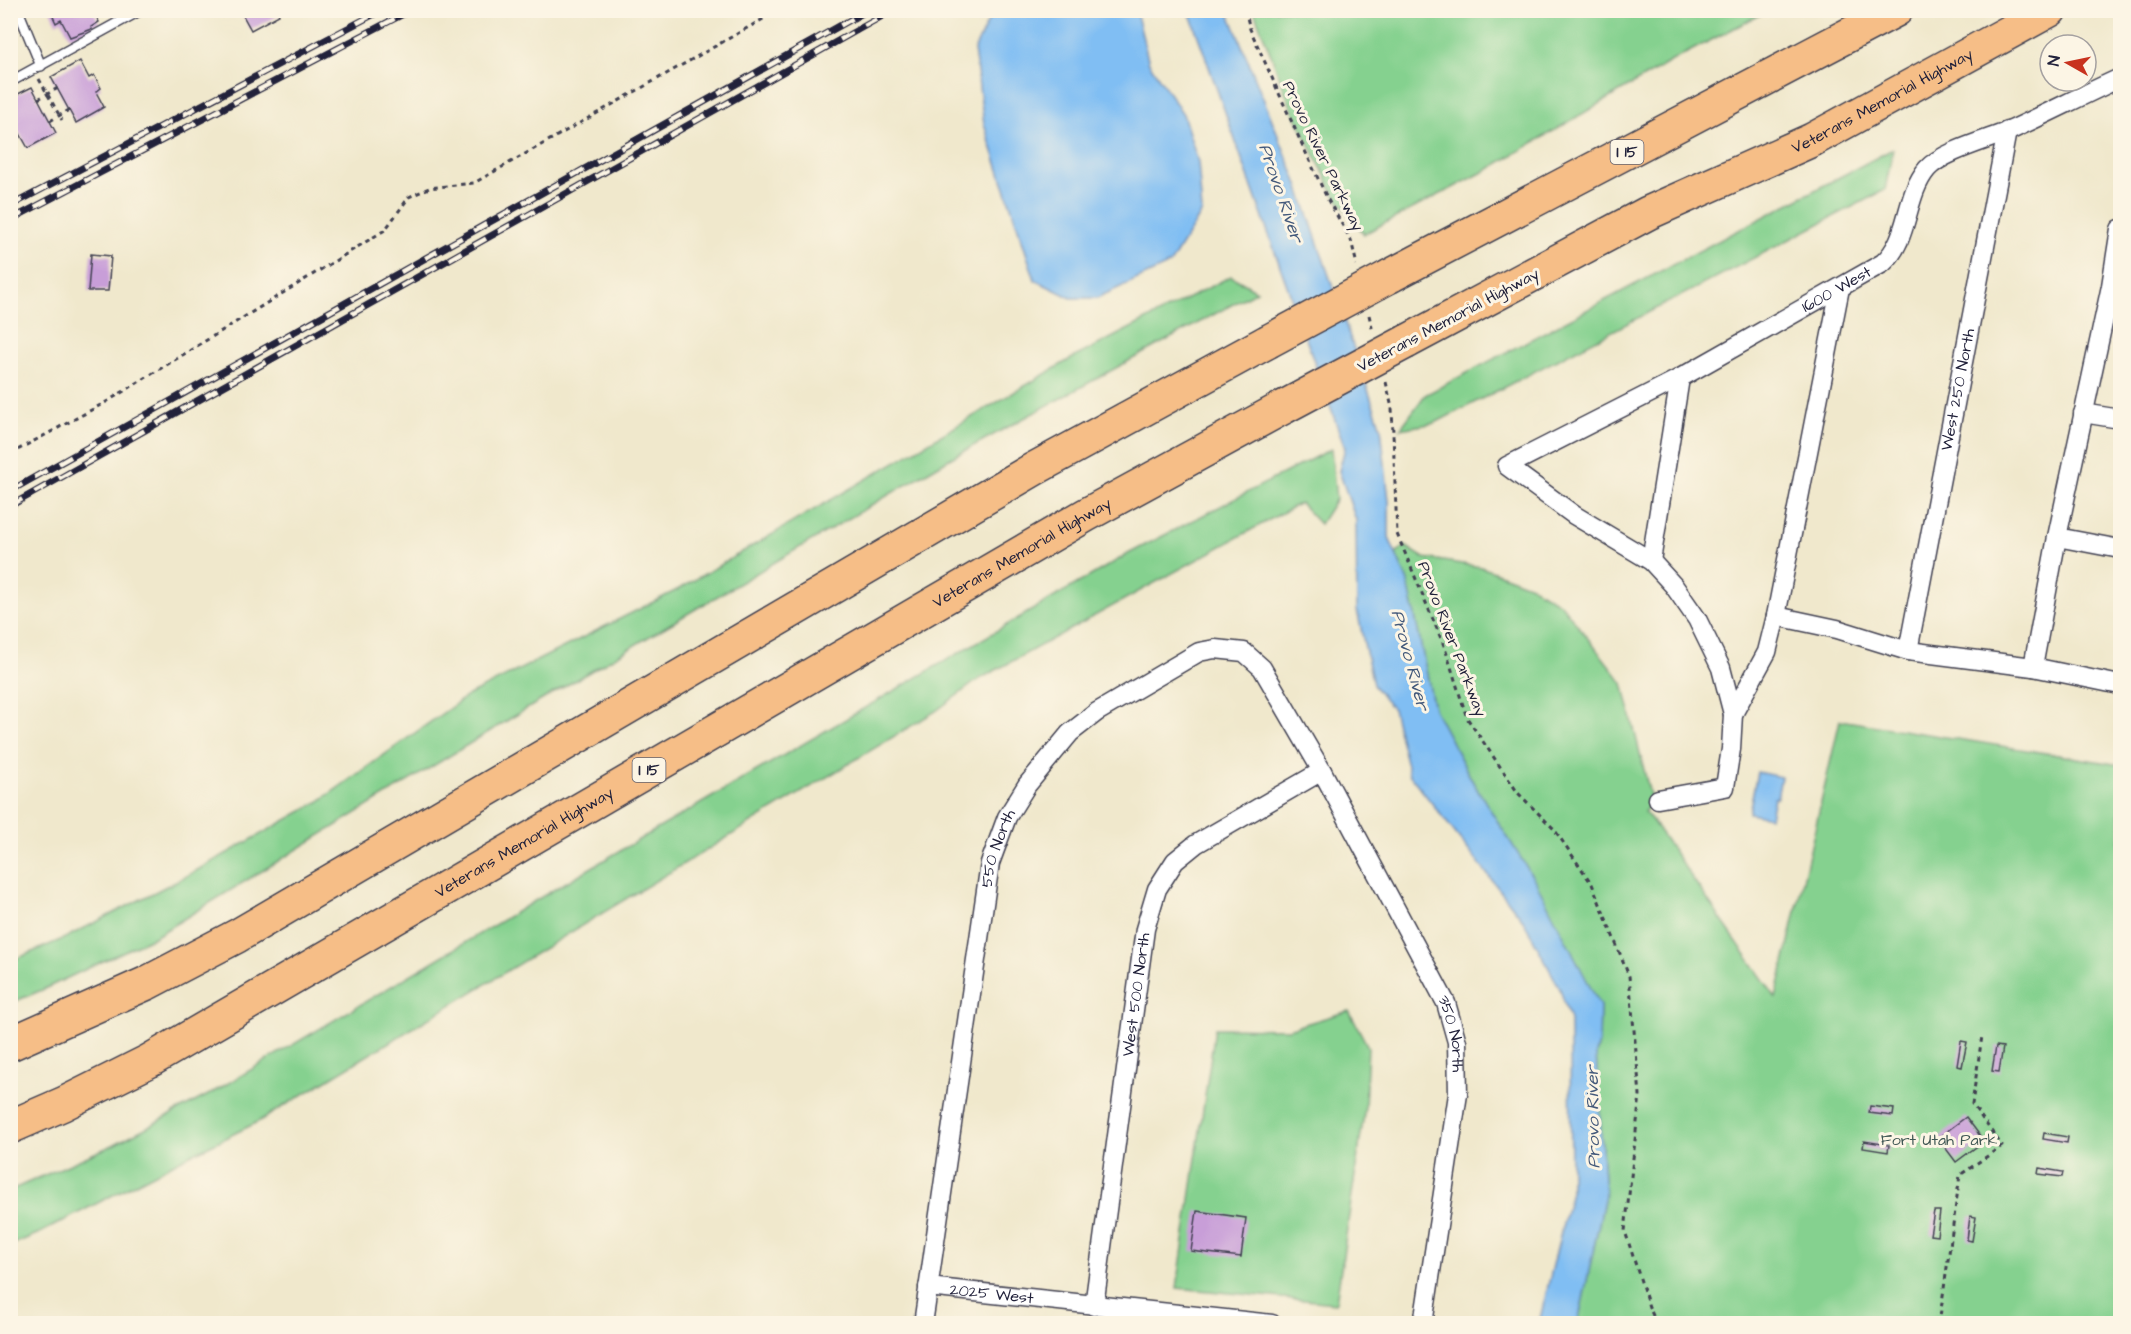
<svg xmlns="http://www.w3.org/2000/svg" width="2131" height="1334" viewBox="0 0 2131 1334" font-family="'Architects Daughter',sans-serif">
	<rect width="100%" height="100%" fill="#fcf5e5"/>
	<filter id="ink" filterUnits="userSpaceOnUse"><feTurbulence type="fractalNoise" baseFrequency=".0167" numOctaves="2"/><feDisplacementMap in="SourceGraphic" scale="12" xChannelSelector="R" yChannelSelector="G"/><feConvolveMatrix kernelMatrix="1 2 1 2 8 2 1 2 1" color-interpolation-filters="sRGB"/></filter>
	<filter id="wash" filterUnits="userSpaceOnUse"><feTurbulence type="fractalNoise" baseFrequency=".008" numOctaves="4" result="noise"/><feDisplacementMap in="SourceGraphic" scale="24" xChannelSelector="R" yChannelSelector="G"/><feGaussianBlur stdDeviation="1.35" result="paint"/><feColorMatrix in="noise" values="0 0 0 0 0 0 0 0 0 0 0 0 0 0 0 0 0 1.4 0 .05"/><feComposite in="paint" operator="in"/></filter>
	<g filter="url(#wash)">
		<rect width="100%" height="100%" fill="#f0e8cc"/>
		<!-- green -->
		<g fill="#85d18f" stroke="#547a65" stroke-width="1.5">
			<path d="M1254,11V10L1767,11L1677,58L1489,169L1364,234L1335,196L1291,107Z"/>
			<path d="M1893,149L1885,190L1435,423L1400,429L1425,395Z"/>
			<path d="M1231,276L1257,291L951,458L513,717L156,936L42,990L11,1003V961L65,938L192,873L318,802L467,696L679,589L1069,360Z"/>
			<path d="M1331,449L1336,499L1320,524L1300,503L978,680L936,711L256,1123L186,1157L42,1232L11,1245V1190L113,1145L210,1094L570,880L1128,554Z"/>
			<path d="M1405,546L1424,558L1481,567L1531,586L1561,604L1623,683L1652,803L1644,812L1651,819L1776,998L1840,720L2120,765V1323H1578L1605,1195L1596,1054L1599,1042L1600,1006L1474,784L1434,709L1408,582L1396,554Z"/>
			<path d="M1349,1011L1368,1047L1365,1107L1336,1303L1177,1288L1215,1028L1288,1029Z"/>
		</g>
		<!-- water -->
		<g fill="#80bef3" stroke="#517097" stroke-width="1.5">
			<path d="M993,11H1136L1149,63L1183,114L1198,162L1202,212L1170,264L1097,298H1071L1035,280L984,124L974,50Z"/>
			<path d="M1189,11H1228L1297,182L1381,428L1389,501V538L1408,582L1434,709L1474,784L1536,882L1600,1006L1599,1042L1596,1054L1605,1195L1578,1323H1539L1571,1191L1570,1020L1560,989L1523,920L1409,774L1393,709L1373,685L1357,610L1356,520L1339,471L1345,448Z"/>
			<path d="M1757,772L1781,777L1777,798H1774L1770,817L1749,813Z"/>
		</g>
		<g id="blocks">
			<!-- building -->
			<g fill="#c89ed8">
				<path d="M50,10H97L94,12L99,22L91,27L92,29L70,37L61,20L56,23Z"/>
				<path d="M235,10H277L279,15L251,30L241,12L236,14Z"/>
				<path d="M80,61L89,78L94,75L101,88L96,92L104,107L76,123L51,77Z"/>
				<path d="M32,87L56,133L28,148L19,132L15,134L10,127V98Z"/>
				<path d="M91,254L111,256L108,291H88Z"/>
				<path d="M1961,1041L1967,1042L1962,1067L1957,1066Z"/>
				<path d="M1996,1046L2003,1047L1999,1072L1992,1071Z"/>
				<path d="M1870,1106L1894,1109L1893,1116L1869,1113Z"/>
				<path d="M1966,1117L1984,1141L1956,1162L1938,1138Z"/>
				<path d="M2044,1133L2068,1137L2067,1143L2043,1139Z"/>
				<path d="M1864,1141L1889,1145L1888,1152L1863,1148Z"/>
				<path d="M2039,1168L2063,1172L2062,1177L2038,1174Z"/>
				<path d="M1197,1211L1246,1218L1241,1257L1191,1251Z"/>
				<path d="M1934,1211H1940L1937,1236L1930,1235Z"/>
				<path d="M1970,1216L1976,1217L1972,1241L1967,1240Z"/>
			</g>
		</g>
	</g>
	<g filter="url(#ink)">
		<use href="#blocks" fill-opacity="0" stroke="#414051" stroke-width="1.5"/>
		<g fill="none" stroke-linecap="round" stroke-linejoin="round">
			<defs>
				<g id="lane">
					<path d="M18,10L41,66"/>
					<path d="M10,82L141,10"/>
				</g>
				<g id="street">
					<path d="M2083,413L2120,419"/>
					<path d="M2057,537L2120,549"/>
					<path d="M1651,561L1680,378"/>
					<path d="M1776,616L1837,629L1908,651L2033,667L2120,685"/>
					<path id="s1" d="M1908,651L2007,131"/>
					<path d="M2033,667L2057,537L2111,286L2120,229"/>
					<path id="s2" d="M1733,714L1721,668L1697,619L1674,586L1651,561L1574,515L1507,466L1680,378L1883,263C1910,239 1904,197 1927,169C1942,152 1987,140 2009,131C2046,114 2083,95 2120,78"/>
					<path d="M1658,799L1725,787L1731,749L1733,714L1767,652L1776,616L1840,288"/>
					<path id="s3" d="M928,1287L1272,1324"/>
					<path id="s4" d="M1094,1306L1145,929L1157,889L1175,861L1196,844L1322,771"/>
					<path id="s5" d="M923,1324L990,863L1007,817L1027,785L1070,733L1097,712L1199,652L1215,649L1244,652L1262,668L1322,771L1446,1003L1457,1042L1458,1094L1423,1324"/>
				</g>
				<g id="highway">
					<path d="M1390,276L1896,10"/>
					<path id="s6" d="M1406,342L1648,213L1812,140L2050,10"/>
					<path d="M10,1044L147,983L237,936L1034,469L1267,342"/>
					<path id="s7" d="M10,1127L63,1104L149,1061L1086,515L1284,407"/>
				</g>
			</defs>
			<!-- lane casing -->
			<use href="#lane" stroke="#414051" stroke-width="12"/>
			<!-- street casing -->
			<use href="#street" stroke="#414051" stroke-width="21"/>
			<!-- highway casing -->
			<use href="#highway" stroke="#414051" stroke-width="36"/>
			<!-- path -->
			<g stroke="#414051" stroke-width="3" stroke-dasharray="4.5 4.5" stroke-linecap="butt">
				<path d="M1245,10L1250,29L1300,140L1328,200L1351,240L1357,265"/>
				<path d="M39,79L62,120"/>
				<path d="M38,99L58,88"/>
				<path d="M50,121L69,110"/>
				<path d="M1369,315L1373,332"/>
				<path d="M1386,382L1392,408L1397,534L1445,648L1467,718L1518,793L1554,829L1592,884L1629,976L1640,1095L1625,1231L1649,1307L1657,1324"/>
				<path d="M10,454L108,401L385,230L409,197L429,188L474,183L779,10"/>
				<path d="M1939,1324L1960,1175L2002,1146L1972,1104L1982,1036"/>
			</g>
			<!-- lane -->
			<use href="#lane" stroke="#fff" stroke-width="9"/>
			<!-- street -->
			<use href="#street" stroke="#fff" stroke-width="18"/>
			<!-- highway -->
			<use href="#highway" stroke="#f6be87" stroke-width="33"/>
			<defs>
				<g id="rail">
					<path d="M10,206L382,10"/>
					<path d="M10,220L411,10"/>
					<path d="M10,491L868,10"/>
					<path d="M10,506L893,10"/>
				</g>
			</defs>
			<!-- rail casing -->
			<use href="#rail" stroke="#22223b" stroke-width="7"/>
			<!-- rail -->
			<use href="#rail" stroke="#fcf5e5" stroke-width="4.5" stroke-dasharray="14" stroke-linecap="butt"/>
			<defs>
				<g id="highway-bridge">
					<path d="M1267,342L1390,276"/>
					<path d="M1284,407L1406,342"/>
				</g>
			</defs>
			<!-- highway-bridge casing -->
			<use href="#highway-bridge" stroke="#414051" stroke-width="36" stroke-linecap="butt"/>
			<!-- highway-bridge -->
			<use href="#highway-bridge" stroke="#f6be87" stroke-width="33"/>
		</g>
	</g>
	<g text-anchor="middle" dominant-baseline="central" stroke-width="6" stroke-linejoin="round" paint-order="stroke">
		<!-- shield labels -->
		<g fill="#fcf5e5" stroke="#63616e" stroke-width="1.5">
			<rect x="1610.5" y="140" width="33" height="24" rx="4.5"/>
			<rect x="632.5" y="758" width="33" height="24" rx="4.5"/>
		</g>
		<g font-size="15" font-weight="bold" fill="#22223b">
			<text x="1627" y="152">I 15</text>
			<text x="649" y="770">I 15</text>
		</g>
		<!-- street labels -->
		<g font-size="16" fill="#22223b" stroke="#fcf5e5">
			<text stroke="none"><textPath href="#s6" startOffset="534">Veterans Memorial Highway</textPath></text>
			<text transform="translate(1323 156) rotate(64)">Provo River Parkway</text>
			<text stroke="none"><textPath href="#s2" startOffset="723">1600 West</textPath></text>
			<text transform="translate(1448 320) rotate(-28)">Veterans Memorial Highway</text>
			<text stroke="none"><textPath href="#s1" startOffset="266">West 250 North</textPath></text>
			<text stroke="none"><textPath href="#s7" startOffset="1164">Veterans Memorial Highway</textPath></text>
			<text transform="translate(1452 639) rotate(69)">Provo River Parkway</text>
			<text stroke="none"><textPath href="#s7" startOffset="588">Veterans Memorial Highway</textPath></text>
			<text stroke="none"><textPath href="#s5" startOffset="482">550 North</textPath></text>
			<text stroke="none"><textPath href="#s4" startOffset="314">West 500 North</textPath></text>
			<text stroke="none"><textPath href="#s5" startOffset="1256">350 North</textPath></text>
			<text stroke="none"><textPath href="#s3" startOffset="64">2025 West</textPath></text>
		</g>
		<!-- park labels -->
		<g font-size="16" fill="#405754" stroke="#fcf5e5">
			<text x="1939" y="1140">Fort Utah Park</text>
		</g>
		<!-- water labels -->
		<g font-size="18" font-style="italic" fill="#43597b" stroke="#fcf5e5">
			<text transform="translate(1281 193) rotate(71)">Provo River</text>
			<text transform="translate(1410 660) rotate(75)">Provo River</text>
			<text transform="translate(1593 1117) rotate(-91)">Provo River</text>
		</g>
	</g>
	<!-- margin -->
	<rect width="2131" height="1334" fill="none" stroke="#fcf5e5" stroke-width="36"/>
	<!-- north arrow -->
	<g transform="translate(2068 63) rotate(279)"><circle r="28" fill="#fcf5e5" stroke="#a5a1a1" stroke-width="1.5"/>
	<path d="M0-4.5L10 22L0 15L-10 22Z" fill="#c8321e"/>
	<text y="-9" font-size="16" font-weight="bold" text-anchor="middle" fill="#22223b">N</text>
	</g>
</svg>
